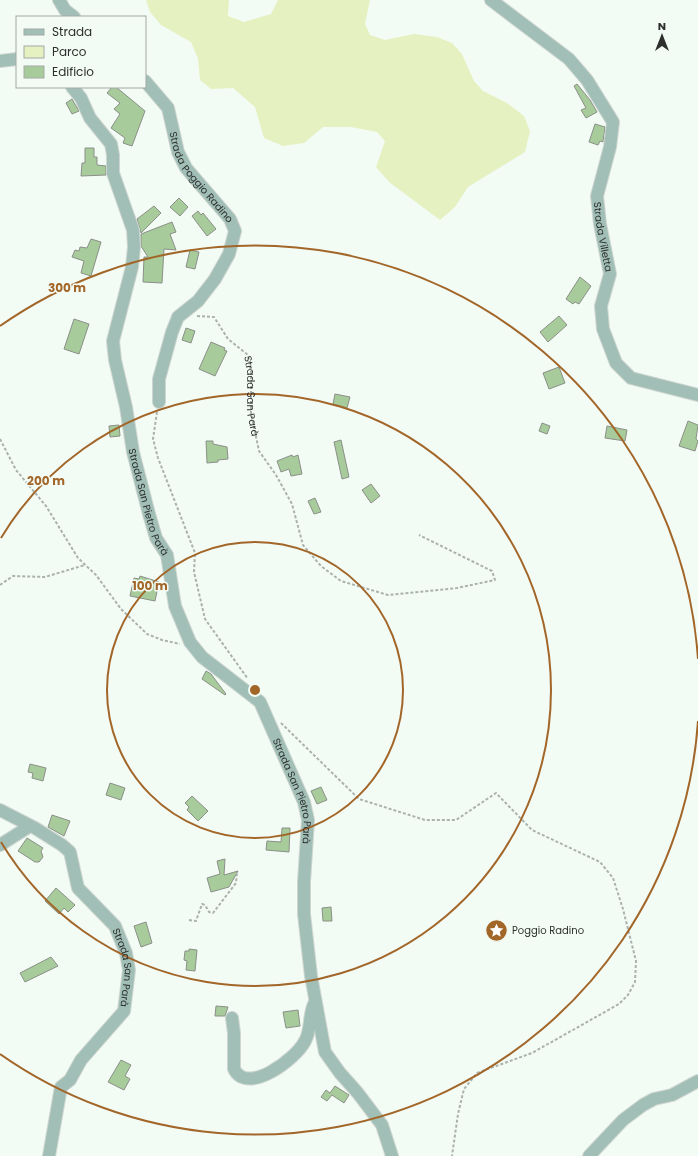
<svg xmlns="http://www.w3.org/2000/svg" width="698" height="1156" viewBox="0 0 698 1156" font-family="Poppins,sans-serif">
	<rect width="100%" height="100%" fill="#f3fbf5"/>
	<!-- green -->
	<path fill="#e5f1c1" d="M146,0H229L228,16L244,22L271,14L278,0H370L365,24L370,35L385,40L414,34L437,37L452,43L462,54L474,81L483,91L507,103L524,116L530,131L525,152L468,187L455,207L440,220L389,182L376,167L385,141L377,132L351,127H323L304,143L283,146L264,138L255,107L233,88L211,89L200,80L198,59L191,42L161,25L150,12Z"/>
	<!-- building -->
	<g fill="#a7cb9a" stroke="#8b9089">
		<path d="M577,84L590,100L597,112L586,118L581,110L586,108L574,86Z"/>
		<path d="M112,87H116L145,111L132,146L123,143L125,138L111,128L120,114L114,109L120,103L107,93Z"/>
		<path d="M72,99L79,111L72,114L66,103Z"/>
		<path d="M595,124L605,127L603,142L600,141L598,145L589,142Z"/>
		<path d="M85,148H94V157H97V165L106,166V175L81,176L82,163H85Z"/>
		<path d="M179,198L188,207L180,216L170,207Z"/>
		<path d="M154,206L161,213L141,233L137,219Z"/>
		<path d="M198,211L201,215L203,213L216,229L207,236L192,216Z"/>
		<path d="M172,222L176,232L170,234L176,250L164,249L162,283L143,282L144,257H148L141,246V234Z"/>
		<path d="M91,239L101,242L91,276L81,273L84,261L72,257L75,250L79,251L80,247L87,248Z"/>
		<path d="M190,250L199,252L195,269L186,267Z"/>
		<path d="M580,277L591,286L579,304L575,302L573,304L566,299Z"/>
		<path d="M559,316L567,325L548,342L540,332Z"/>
		<path d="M74,319L89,324L79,354L64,349Z"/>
		<path d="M186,328L195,331L191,343L182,340Z"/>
		<path d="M211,342L225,348L224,350L227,351L215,376L199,369Z"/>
		<path d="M559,367L565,383L549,389L543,373Z"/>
		<path d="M335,394L350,397L347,408L333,404Z"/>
		<path d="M688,421L698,425L696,439L698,441L695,451L679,446Z"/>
		<path d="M542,423L550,426L547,434L539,431Z"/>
		<path d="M119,425L120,436L110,437L109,426Z"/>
		<path d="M607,426L627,430L625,441L605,438Z"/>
		<path d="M341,440L349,477L342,479L334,442Z"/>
		<path d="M206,441H213V444L227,447L228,459L218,460V462L207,463Z"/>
		<path d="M292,455L293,457L298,455L302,474L291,476L289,469L281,472L277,461Z"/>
		<path d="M371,484L380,496L371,503L362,490Z"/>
		<path d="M315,498L321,512L314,514L308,501Z"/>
		<path d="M140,576L159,582L155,601L130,596L134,578L139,579Z"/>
		<path d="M206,671L211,674L226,694L225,695L202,679Z"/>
		<path d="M30,764L46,768L43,781L32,778L33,773L28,772Z"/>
		<path d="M110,783L125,788L121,800L106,795Z"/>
		<path d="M321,787L327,800L317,804L311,791Z"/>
		<path d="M192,796L208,811L198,821L187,810L189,807L185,803Z"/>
		<path d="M52,815L70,821L64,836L48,827Z"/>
		<path d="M282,828H290L289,852L266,850L267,841L281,842Z"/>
		<path d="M27,838L43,848L41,851L43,857L39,862H35L18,851Z"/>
		<path d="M225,859L224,875L238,871L229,887L211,892L207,878L220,874L217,861Z"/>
		<path d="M56,888L75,905L68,912L64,908L59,914L45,901Z"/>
		<path d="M331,907L332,921H323L322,908Z"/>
		<path d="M146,922L152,943L141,947L134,926Z"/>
		<path d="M189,949L197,950L195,971L186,970L187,961L184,960L185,951H189Z"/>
		<path d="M51,957L58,966L25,982L20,973Z"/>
		<path d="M216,1006L228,1007L225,1016H215Z"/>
		<path d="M298,1010L300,1026L286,1028L283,1012Z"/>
		<path d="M121,1060L131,1065L125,1076L130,1079L124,1090L108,1082Z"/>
		<path d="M335,1086L349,1095L344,1103L332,1095L327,1101L321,1097L326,1090L330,1093Z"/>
	</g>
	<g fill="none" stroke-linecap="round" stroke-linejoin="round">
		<defs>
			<g id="minor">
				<path d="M59,0L65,10L74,17"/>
				<path id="s2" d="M491,0L569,59L587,80L613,122L610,147L597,196L600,224L610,274L601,306L603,329L616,363L631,378L698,395"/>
				<path d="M0,61L17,59"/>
				<path id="s3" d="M145,81L168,108L178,152L186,168L230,219L235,231L229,254L215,279L198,301L178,317L172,332L159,379V402"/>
				<path id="s4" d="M72,87L81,98L90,118L111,144L113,155V173L133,230L134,247L132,267L113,341L115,360L126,407L133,452L149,514L156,538L167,555L175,606L190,642L202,657L260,702L304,802L308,820L304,882V914L311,976L325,1052L340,1073L357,1092L382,1125L392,1156"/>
				<path id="s5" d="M0,810L35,828L62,845L70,852L78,888L115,926L126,953L129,970L124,1011L81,1060L70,1080L61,1087L49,1156"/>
				<path d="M0,845L30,826"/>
				<path d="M232,1018L234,1033V1069C247,1096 296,1059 305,1041C312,1029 308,1014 315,1002"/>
				<path d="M589,1156L623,1120L643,1105L654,1099L672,1095L698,1081"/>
			</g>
		</defs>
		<!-- minor casing -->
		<use href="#minor" stroke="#cfd6d1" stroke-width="14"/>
		<!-- path -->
		<g stroke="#abb2ad" stroke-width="2" stroke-dasharray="3 2" stroke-linecap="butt">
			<path id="s1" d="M197,316L214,317L228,339L248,355L251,372V413L259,451L276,475L292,504L303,545L321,566L341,581L388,595L457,588L495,580L492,571L419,535"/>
			<path d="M157,412L153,439L158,458L195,553L194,572L205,619L248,679"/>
			<path d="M0,439L16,470L46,506L78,558L96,575L121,609L147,634L162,640L180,644"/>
			<path d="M0,585L13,576L45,577L85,565"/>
			<path d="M281,723L359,799L425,820H456L496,793L532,830L600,862L613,878L623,909L636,961L635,982L628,995L619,1004L532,1053L477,1073L464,1089L458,1114L452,1156"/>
			<path d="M189,920L196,921L202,904L205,905L209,912L213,913L236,883L237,872"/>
		</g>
		<!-- minor -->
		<use href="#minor" stroke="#a1bfb6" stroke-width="12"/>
	</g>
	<!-- distance rings -->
	<g fill="none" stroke="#a26629" stroke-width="2">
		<circle cx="255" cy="690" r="148"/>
		<path d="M1 538A296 296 0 1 1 1 842"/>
		<path d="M698 721A444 444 0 0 1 0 1054M0 326A444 444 0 0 1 698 659"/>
	</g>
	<!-- icons -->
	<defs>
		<symbol id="sight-disc" viewBox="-11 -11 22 22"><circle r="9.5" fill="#a26629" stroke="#f3fbf5"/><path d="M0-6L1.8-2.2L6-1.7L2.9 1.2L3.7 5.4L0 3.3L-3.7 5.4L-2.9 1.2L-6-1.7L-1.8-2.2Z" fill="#fff"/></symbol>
	</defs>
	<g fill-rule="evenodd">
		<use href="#sight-disc" x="484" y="918" width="25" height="25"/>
	</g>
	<g text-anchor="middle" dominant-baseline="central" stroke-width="3" stroke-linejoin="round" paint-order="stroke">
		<!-- street labels -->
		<g font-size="10" fill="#2c2f2d" stroke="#f3fbf5">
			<text stroke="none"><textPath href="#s3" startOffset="114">Strada Poggio Radino</textPath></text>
			<text stroke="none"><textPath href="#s2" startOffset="292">Strada Villetta</textPath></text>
			<text stroke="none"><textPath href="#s1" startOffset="110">Strada San Parà</textPath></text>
			<text stroke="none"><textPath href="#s4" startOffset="438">Strada San Pietro Parà</textPath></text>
			<text stroke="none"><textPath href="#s4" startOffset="774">Strada San Pietro Parà</textPath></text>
			<text stroke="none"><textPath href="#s5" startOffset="215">Strada San Parà</textPath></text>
		</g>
		<!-- poi labels -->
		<g font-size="10" fill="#2c2f2d" stroke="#f3fbf5" text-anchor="start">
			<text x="512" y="930">Poggio Radino</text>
		</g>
	</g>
	<circle cx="255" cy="690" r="6" fill="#a26629" stroke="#f3fbf5" stroke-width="2"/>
	<g font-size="12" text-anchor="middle" font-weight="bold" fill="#a26629" stroke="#f3fbf5" stroke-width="3" stroke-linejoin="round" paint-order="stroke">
		<text x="67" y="292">300 m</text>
		<text x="46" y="485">200 m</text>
		<text x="150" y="590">100 m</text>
	</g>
	<!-- legend -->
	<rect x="16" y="16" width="130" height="72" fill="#f3fbf5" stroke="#a3a9a5"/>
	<rect x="24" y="29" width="20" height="6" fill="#a1bfb6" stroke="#a3a9a5"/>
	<text x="52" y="36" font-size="12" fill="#2c2f2d">Strada</text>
	<rect x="24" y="46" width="20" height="12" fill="#e5f1c1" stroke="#a3a9a5"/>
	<text x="52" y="56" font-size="12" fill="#2c2f2d">Parco</text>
	<rect x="24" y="66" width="20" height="12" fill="#a7cb9a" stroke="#a3a9a5"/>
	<text x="52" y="76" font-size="12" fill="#2c2f2d">Edificio</text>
	<!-- north arrow -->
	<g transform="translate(662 36)" stroke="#f3fbf5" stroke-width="3" paint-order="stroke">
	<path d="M0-3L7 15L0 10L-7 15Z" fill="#2c2f2d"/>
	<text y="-6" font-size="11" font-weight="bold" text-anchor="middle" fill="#2c2f2d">N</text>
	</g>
</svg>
